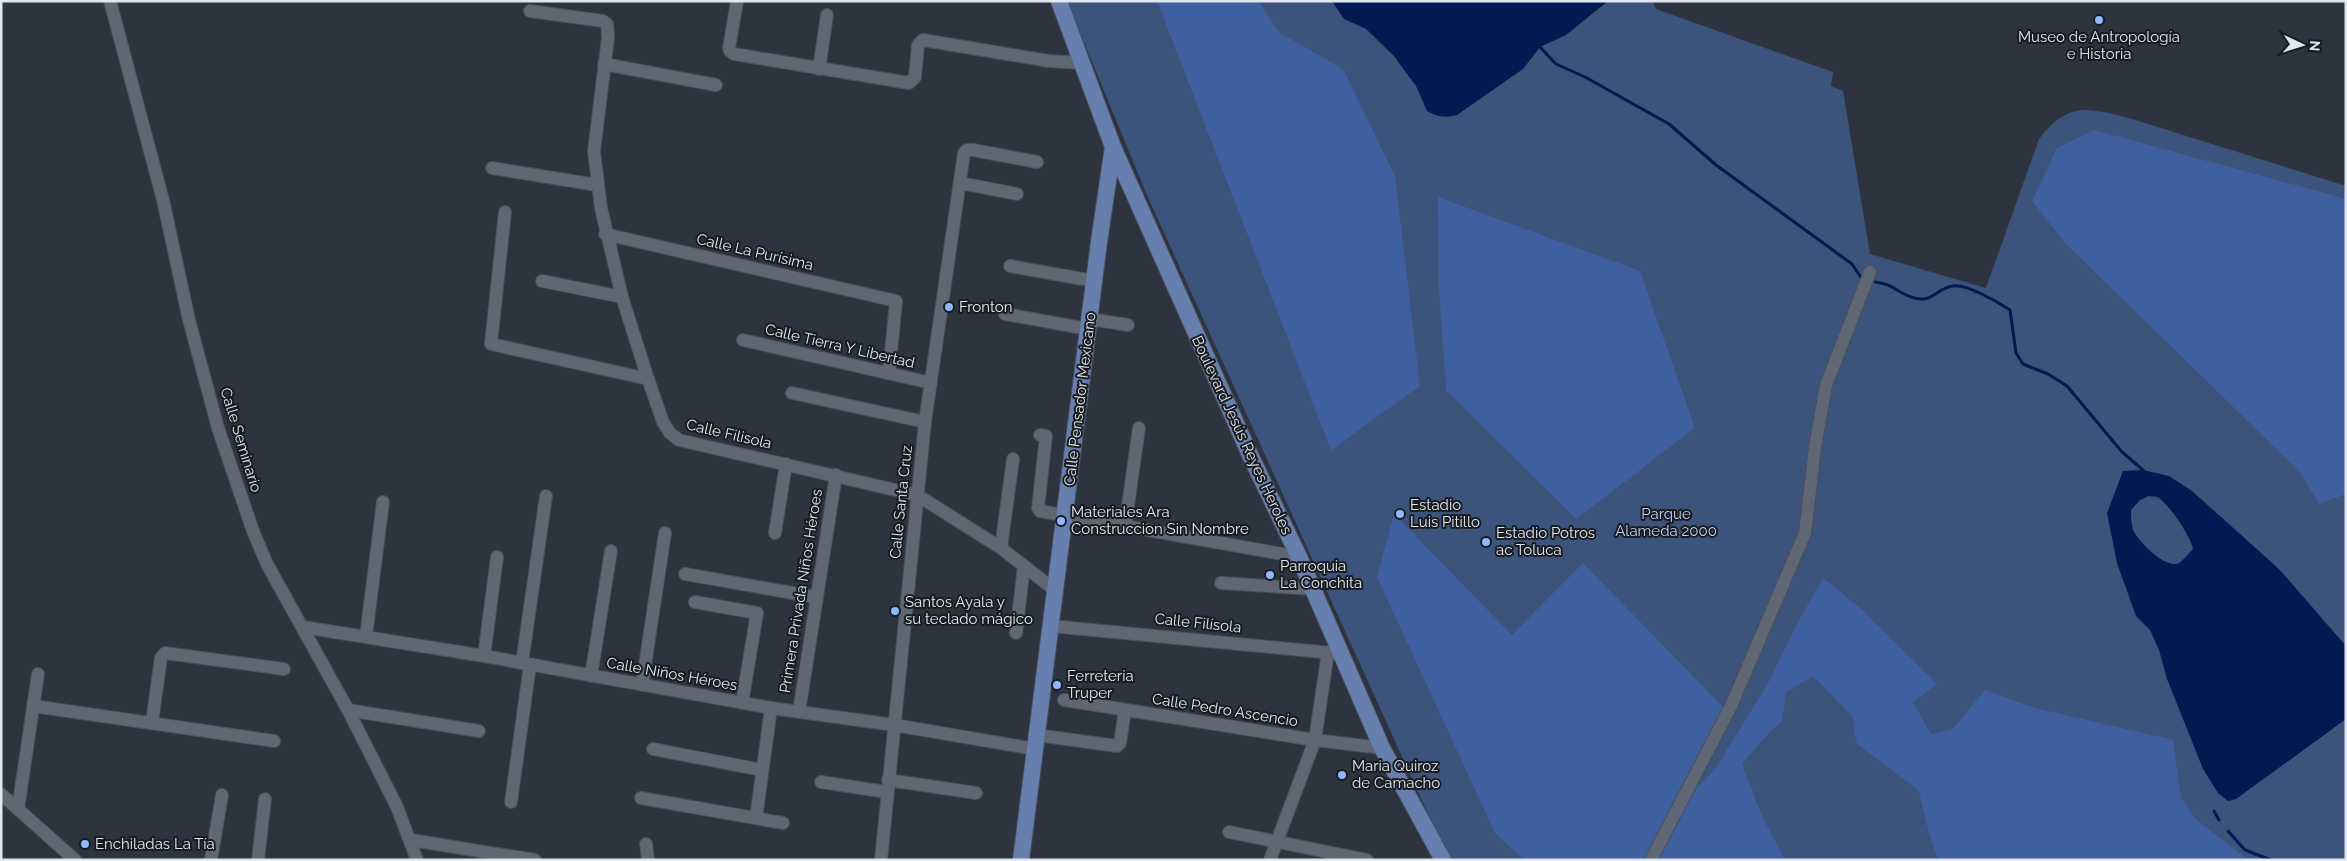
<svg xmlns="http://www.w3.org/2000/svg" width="2347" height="861" viewBox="0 0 2347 861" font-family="Raleway,sans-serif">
	<rect width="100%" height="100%" fill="#2d333f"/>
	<!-- green -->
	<path fill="#3c537c" d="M1067,1H1653L1656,9L1833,72L1831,86L1843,91L1870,254L1986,288L2039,139C2069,101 2087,108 2129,118L2346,186V860H1449L1146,193Z"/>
	<!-- forest -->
	<g fill="#3e609e">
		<path d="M1157,1H1258L1280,33L1343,69L1395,176L1420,386L1331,450Z"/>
		<path d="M2094,130L2346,199V494L2319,504L2300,472L2066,244L2032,201L2057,148Z"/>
		<path d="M1438,197L1640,271L1695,428L1576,519L1446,390L1439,290Z"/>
		<path d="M1394,514L1512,635L1583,563L1724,708L1645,860H1524L1495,833L1377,577Z"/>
		<path d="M1823,578L1858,606L1937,684L1913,702L1931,734L1953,729L1985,690L2035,708L2173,740L2181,798L2196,819L2248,860H1938L1926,822L1919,791L1857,744L1852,716L1813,676L1786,692L1782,721L1767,735L1742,764L1761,814L1785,860H1658L1693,792L1716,768L1768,683L1797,624Z"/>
	</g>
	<!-- water -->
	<g fill="#011a52" fill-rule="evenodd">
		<path d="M1332,1H1608L1566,35L1540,47L1523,69L1457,115C1445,118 1438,117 1427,111L1416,86L1393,55L1366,29L1344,19Z"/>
		<path d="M2143,470L2169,476L2192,491L2279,569L2346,646V719L2236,799L2228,801L2218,793L2203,769L2167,679L2159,650L2150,630L2136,616L2117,563L2107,513L2123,471ZM2149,496C2151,497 2154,496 2157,497C2168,502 2191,537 2193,549C2189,553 2184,560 2179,563C2166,570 2138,541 2133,530C2131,523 2131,517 2131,510L2140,500Z"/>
	</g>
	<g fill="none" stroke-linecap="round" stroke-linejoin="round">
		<!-- stream -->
		<g stroke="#011a52" stroke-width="3">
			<path d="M1540,47L1556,64L1585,77L1669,124L1716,165L1852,264L1862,279"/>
			<path d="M1875,282C1894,284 1897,293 1914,298C1933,303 1937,288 1953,286C1967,284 1998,302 2010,310L2016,353L2023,364L2048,374L2067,386L2122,452L2143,470"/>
			<path d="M2214,811L2219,820"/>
			<path d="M2228,831L2245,850L2271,860"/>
		</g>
		<defs>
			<g id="minor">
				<path d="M110,1L163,200L189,320L218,428L253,531L267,564L348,710L397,807L417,860"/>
				<path d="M737,1L729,48L730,51L734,54L909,83L915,77L918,45L923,40L1049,61L1082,63"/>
				<path d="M530,11L603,21L607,24L608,38L594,151L601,208L622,297L648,379L663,422L670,433L679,440L917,495L1001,548L1056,591"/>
				<path d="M604,64L716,85"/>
				<path d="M819,69L827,15"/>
				<path d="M492,168L597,185"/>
				<path d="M960,183L1017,194"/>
				<path d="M505,212L491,344L648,379"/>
				<path d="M605,234L896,301L889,373"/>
				<path d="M1010,266L1094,281"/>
				<path d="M542,281L622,297"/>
				<path d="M1005,314L1088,329"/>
				<path d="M1090,319L1128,325"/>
				<path d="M743,340L931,383"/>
				<path d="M792,393L925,422"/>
				<path d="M1040,435L1046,436L1038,508L1040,511L1299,557"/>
				<path d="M1125,527L1139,428"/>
				<path d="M775,533L786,464"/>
				<path d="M1001,548L1013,459"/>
				<path d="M685,574L815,597"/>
				<path d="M1221,583L1313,589"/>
				<path d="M695,602L757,613L742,703"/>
				<path d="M1051,626L1342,654"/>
				<path d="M303,627L484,656L771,708L894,725L1035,749"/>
				<path d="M1016,633L1024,566"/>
				<path d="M366,636L383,502"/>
				<path d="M484,656L497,557"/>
				<path d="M522,663L546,496"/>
				<path d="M591,676L611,551"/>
				<path d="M642,685L665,533"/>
				<path d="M1064,700L1315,740L1382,748"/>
				<path d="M33,706L274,741"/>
				<path d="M348,710L479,731"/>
				<path d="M799,712L836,475"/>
				<path d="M152,722L161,658L165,653L284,669"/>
				<path d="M1036,735L1117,746L1120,743L1125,710"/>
				<path d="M653,749L762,770"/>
				<path d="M888,780L976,793"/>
				<path d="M821,782L887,792"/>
				<path d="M1,794L75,860"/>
				<path d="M641,798L783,823"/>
				<path d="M511,802L530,665"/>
				<path d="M18,809L38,674"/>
				<path d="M756,818L771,708"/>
				<path d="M1229,832L1367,860"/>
				<path d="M411,840L535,860"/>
				<path d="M646,844L648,860"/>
				<path d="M211,860L222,795"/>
				<path d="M258,860L265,799"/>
				<path d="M881,860L925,422L964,153L967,150H973L1037,162"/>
				<path d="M1270,860L1315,740L1328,652"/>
				<path d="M1651,860L1731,706L1805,533L1815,447L1826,385L1870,272"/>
			</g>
			<g id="major">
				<path d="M1059,1L1113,147L1251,457L1299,557L1382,748L1443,860"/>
				<path d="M1021,860L1099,242L1113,147"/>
			</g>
		</defs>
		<!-- minor casing -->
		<use href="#minor" stroke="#4a505a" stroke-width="14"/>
		<!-- major casing -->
		<use href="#major" stroke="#4a505a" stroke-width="18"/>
		<!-- minor -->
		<use href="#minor" stroke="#5f6674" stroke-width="12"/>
		<!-- major -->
		<use href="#major" stroke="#667fae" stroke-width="16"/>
	</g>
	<!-- markers -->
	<g fill="#91b8fd" stroke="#181b20" stroke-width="2">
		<circle cx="2099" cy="20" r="5"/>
		<circle cx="949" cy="307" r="5"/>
		<circle cx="1400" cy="514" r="5"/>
		<circle cx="1061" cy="521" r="5"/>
		<circle cx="1486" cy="542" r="5"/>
		<circle cx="1270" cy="575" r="5"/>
		<circle cx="895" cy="611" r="5"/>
		<circle cx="1057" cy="685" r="5"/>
		<circle cx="1342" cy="775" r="5"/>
		<circle cx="85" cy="844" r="5"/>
	</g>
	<g text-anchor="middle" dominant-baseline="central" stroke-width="4" stroke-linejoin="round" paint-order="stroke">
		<!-- poi labels -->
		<g font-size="15" fill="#e2e7ef" stroke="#181b20" text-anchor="start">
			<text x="2099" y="37" text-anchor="middle">Museo de Antropología<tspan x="2099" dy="17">e Historia</tspan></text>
			<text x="959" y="307">Fronton</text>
			<text x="1410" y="505">Estadio<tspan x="1410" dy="17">Luis Pitillo</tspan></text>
			<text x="1071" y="512">Materiales Ara<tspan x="1071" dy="17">Construccion Sin Nombre</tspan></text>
			<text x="1496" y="533">Estadio Potros<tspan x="1496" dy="17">ac Toluca</tspan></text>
			<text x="1280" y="566">Parroquia<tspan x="1280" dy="17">La Conchita</tspan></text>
			<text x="905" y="602">Santos Ayala y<tspan x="905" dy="17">su teclado mágico</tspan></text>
			<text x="1067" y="676">Ferreteria<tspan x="1067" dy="17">Truper</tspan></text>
			<text x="1352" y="766">Maria Quiroz<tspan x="1352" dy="17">de Camacho</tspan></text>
			<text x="95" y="844">Enchiladas La Tía</text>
		</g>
		<!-- street labels -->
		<g font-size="15" fill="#e2e7ef" stroke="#181b20">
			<text transform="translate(755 252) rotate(13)">Calle La Purísima</text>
			<text transform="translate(840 346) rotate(13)">Calle Tierra Y Libertad</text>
			<text transform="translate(1080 399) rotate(-83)">Calle Pensador Mexicano</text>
			<text transform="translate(729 434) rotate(13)">Calle Filisola</text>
			<text transform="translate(1242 435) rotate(65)">Boulevard Jesús Reyes Heroles</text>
			<text transform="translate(241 440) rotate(73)">Calle Seminario</text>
			<text transform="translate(901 502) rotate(-84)">Calle Santa Cruz</text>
			<text transform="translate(801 591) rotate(-81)">Primera Privada Niños Héroes</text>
			<text transform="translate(1198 623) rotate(6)">Calle Filísola</text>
			<text transform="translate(672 674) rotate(10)">Calle Niños Héroes</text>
			<text transform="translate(1225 710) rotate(9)">Calle Pedro Ascencio</text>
		</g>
		<!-- park labels -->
		<g font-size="15" fill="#bcd0f4" stroke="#181b20">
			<text x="1666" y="514">Parque<tspan x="1666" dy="17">Alameda 2000</tspan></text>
		</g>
	</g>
	<!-- border -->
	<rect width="2347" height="861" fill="none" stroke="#e2e7ef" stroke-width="5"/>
	<!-- north arrow -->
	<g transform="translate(2302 45) rotate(94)" stroke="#181b20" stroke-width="4" paint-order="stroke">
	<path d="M0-4L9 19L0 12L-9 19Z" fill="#e2e7ef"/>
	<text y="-8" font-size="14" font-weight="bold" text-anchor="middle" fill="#e2e7ef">N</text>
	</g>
</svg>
